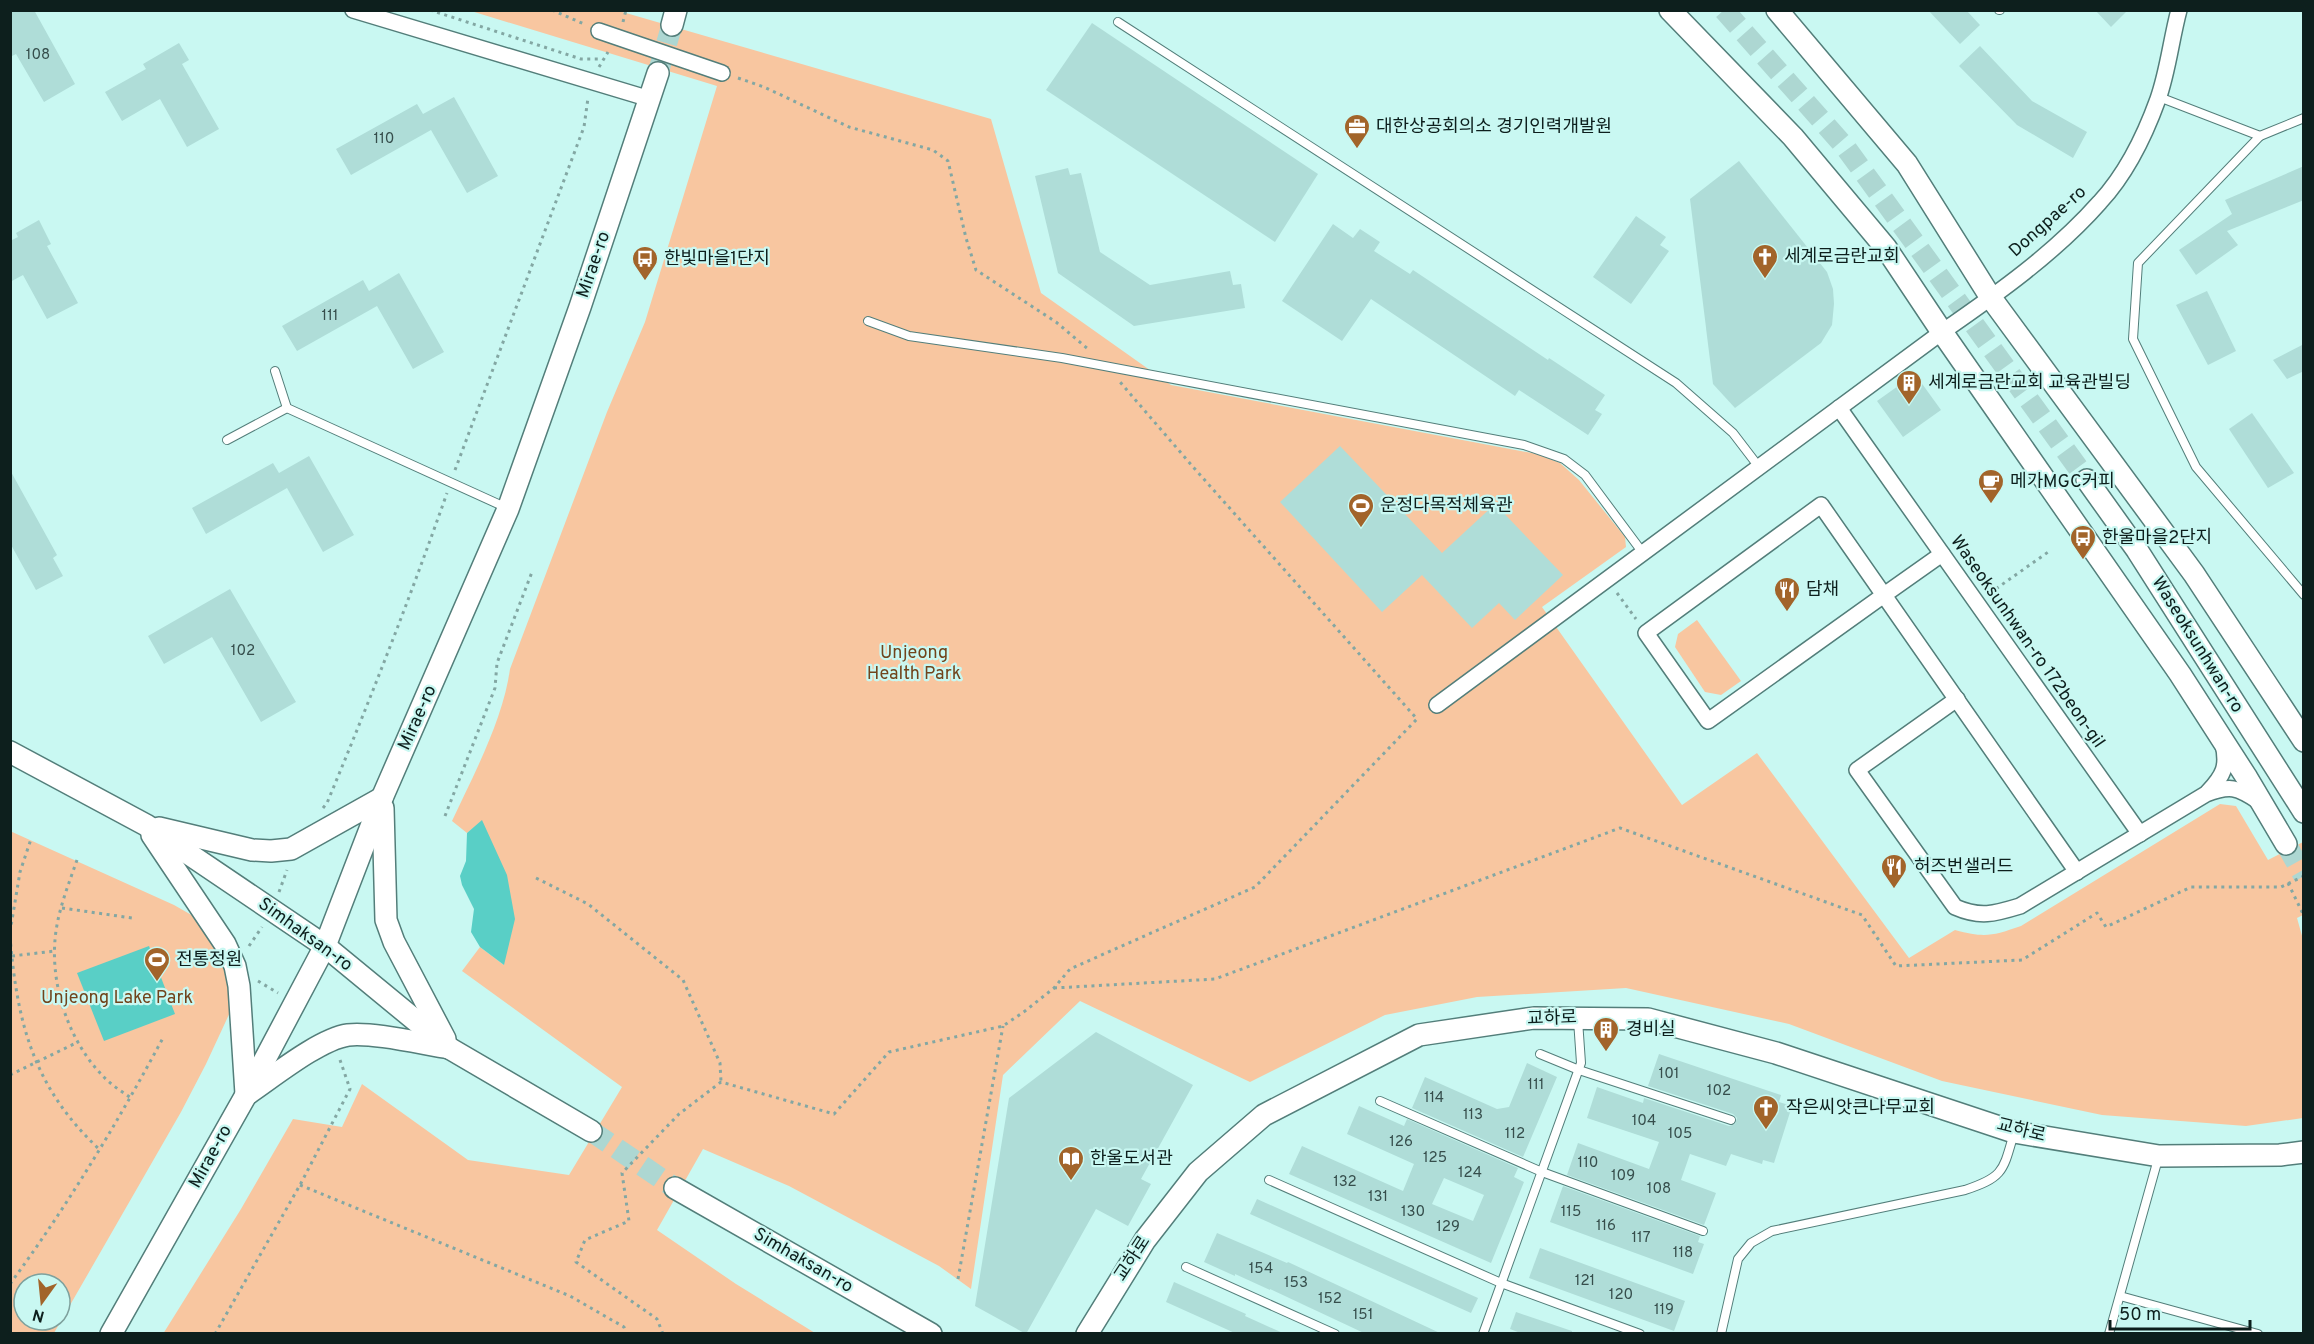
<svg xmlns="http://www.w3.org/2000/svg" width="2314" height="1344" viewBox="0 0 2314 1344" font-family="Overpass,'Noto Sans KR',sans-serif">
	<rect width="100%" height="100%" fill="#c9f8f2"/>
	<!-- green -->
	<g fill="#f8c6a0" fill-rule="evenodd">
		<path d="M471,11H619L991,119L1041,293L1171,385L1537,454L1560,463L1579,480L1625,537L1626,547L1542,607L1559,631L1682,805L1757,753L1909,958L1955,930C1985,938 1992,936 2021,926L2220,804L2236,806L2268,860L2303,842V915L2297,918L2304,943L2303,1118L2246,1126L2102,1115L1942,1081L1789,1024L1626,988L1477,997L1385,1015L1250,1082L1080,1001L1003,1075L971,1289L939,1266L789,1186L703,1149L657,1230L736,1284L815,1333L163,1334L241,1209L293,1119L342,1127L362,1084L468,1160L569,1175L622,1087L462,971L480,947L504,965L482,821L467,833L452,821C474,774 503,720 510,669L607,412L645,322L717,86Z"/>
		<path d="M1697,620L1741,681L1721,695L1705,692L1675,647L1678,634Z"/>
		<path d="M10,831L174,905L209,925L233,967L232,1008L206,1064L181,1112L54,1333H11ZM24,1284H60V1320H24Z"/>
	</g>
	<!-- water -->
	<g fill="#59cfc6">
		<path d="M482,820L507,875L515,919L504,965L480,947L471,932L474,909L462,885L460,876L466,861L467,833Z"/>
		<path d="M149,946L175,1014L104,1041L77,973Z"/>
	</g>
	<!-- building -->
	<g fill="#afddd8" fill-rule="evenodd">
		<path d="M10,10H34L75,84L44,102L16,54L10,57Z"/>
		<path d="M1928,10H1966L1980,25L1960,44Z"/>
		<path d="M2095,10H2128L2111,27Z"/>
		<path d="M1092,23L1318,174L1275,242L1046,90Z"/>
		<path d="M179,43L189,60L182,64L219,129L187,147L160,99L122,121L105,92L146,69L143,64Z"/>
		<path d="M1980,46L2032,101L2087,132L2073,158L2017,125L1959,66Z"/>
		<path d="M454,97L498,176L467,193L431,130L351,175L336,149L417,104L423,114Z"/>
		<path d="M1739,161L1827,272L1833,289L1834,304L1832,325L1821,343L1735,408L1713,384L1690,199Z"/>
		<path d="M2304,166V200L2227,231L2238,245L2196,275L2179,250L2232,214L2225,200Z"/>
		<path d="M1068,168L1070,175L1081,173L1100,252L1150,285L1230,271L1233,285L1241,284L1245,308L1134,326L1058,273L1035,176Z"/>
		<path d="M1636,216L1666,237L1660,245L1669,251L1631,304L1593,277Z"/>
		<path d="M39,220L51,244L47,246L78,303L47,319L23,275L10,282V241L18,237L16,233Z"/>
		<path d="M1333,224L1353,238L1360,229L1380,242L1374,251L1410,274L1413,270L1548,360L1549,358L1605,395L1595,410L1602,414L1588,435L1519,390L1515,396L1371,299L1342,341L1282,301Z"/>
		<path d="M399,273L444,352L413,369L377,306L297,351L282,326L363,280L369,291Z"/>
		<path d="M2207,291L2236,351L2208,365L2176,305Z"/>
		<path d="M2304,344V371L2287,379L2273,360Z"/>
		<path d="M1915,374L1941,410L1903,437L1877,401Z"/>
		<path d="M2252,413L2294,473L2268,488L2229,429Z"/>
		<path d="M1340,446L1442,553L1495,504L1563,575L1515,620L1499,603L1472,628L1422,575L1382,612L1280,502Z"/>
		<path d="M309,456L354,535L323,552L287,488L206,534L192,508L273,463L279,473Z"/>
		<path d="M10,470L57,555L53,558L63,576L36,590L10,543Z"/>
		<path d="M230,589L296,702L261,722L212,637L164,664L148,636Z"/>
		<path d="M1096,1032L1193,1085L1141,1179L1151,1184L1128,1226L1096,1209L1026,1334L975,1306L1009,1098Z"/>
		<path d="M1659,1054L1781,1095L1779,1102L1792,1106L1774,1163L1763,1160L1762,1164L1731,1154L1726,1166L1690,1154L1681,1180L1716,1193L1704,1225L1567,1175L1578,1143L1649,1169L1659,1142L1587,1118L1597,1087L1643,1103L1644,1098L1729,1126L1735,1124L1737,1118L1733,1114L1648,1086Z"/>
		<path d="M1527,1063L1557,1077L1523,1157L1412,1108L1425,1077L1497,1109L1509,1107Z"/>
		<path d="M1359,1106L1404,1126L1407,1119L1518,1168L1514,1177L1524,1182L1491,1263L1289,1174L1302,1146L1403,1191L1414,1164L1347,1134ZM1444,1178L1484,1195L1473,1221L1432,1204Z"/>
		<path d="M1563,1186L1700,1236L1698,1242L1704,1244L1693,1274L1550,1222Z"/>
		<path d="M1257,1199L1478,1298L1471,1313L1250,1214Z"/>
		<path d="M1217,1233L1287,1263L1288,1262L1442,1334H1366L1270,1289V1290L1235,1274V1276L1204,1262Z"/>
		<path d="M1540,1248L1685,1301L1674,1331L1529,1278Z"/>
		<path d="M1174,1282L1246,1314L1245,1316L1285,1334H1237L1166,1302Z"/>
		<path d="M1516,1312L1572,1331V1334H1523L1510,1329Z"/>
	</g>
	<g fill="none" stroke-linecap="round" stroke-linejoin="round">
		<!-- secondary-tunnel -->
		<g stroke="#add7d2" stroke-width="21" stroke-dasharray="21 10" stroke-linecap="butt">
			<path d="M1724,10L1846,148L2087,480"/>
			<path d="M658,73L672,25"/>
			<path d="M2286,844L2304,876"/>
			<path d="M591,1131L675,1188"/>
		</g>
		<defs>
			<g id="lane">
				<path d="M1999,10H2000"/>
				<path d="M1118,22L1676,383L1733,433L1759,467"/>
				<path d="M2159,97L2260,136L2304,118"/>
				<path d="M2260,136L2138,263L2133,339L2196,467L2304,595"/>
				<path d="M868,321L909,336L1062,358L1524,445L1564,459L1585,475L1643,553"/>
				<path d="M275,371L287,408L507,508"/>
				<path d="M227,440L287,408"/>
				<path d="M1540,1054L1579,1070L1731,1120"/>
				<path d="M1380,1101L1542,1172L1703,1231"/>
				<path d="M1269,1180L1501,1283L1640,1334"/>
				<path d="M1186,1267L1335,1334"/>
				<path d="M2120,1296L2258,1334"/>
				<path d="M1483,1334L1581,1063L1578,1020"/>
				<path d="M1721,1334L1738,1259L1751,1243L1772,1231L1965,1190C2004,1177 2003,1171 2014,1133"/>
				<path d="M2109,1334L2158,1159"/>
			</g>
			<g id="street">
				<path d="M353,10L650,99"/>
				<path d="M599,31L722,73"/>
				<path d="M1839,408L2140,834"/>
				<path d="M1942,554L1884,595L1708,721L1646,633L1821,505L2077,872"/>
				<path d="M1957,699L1857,770L1955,907C1980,918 1994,914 2020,906L2206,794C2230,785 2237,787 2258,801"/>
				<path d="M1437,705L1942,332C1997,294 2055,253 2100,202C2126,174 2145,135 2158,99C2168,71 2171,40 2179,10"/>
				<path d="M2208,792C2224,775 2228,766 2223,744"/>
			</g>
			<g id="secondary">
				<path d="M1670,10L1793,137L1886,248L1942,332L2180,674L2247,778L2286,844"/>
				<path d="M1777,10L1907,164L1991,298L2194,574L2304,741"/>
				<path d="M672,25L676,10"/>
				<path d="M2087,480L2137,550L2304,812"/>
				<path d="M10,752L146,825L325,946L449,1048L591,1131"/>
				<path d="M383,808L386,920L394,942L445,1039"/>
				<path d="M159,828L252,850L271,851L291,849L382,798"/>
				<path d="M152,835L225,944L235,966L239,986L246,1094"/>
				<path d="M249,1093C274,1076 320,1039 348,1035C373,1032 423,1044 449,1048"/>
				<path d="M675,1188L931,1334"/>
				<path d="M111,1334L246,1095L325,946L382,798L508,509L580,307L658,73"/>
				<path d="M1087,1334L1145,1240L1198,1172L1264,1115L1419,1035L1534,1018L1648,1019L1776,1053L2014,1132L2159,1156L2280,1155L2304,1152"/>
			</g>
		</defs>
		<!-- lane casing -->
		<use href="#lane" stroke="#537e7a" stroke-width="10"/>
		<!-- street casing -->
		<use href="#street" stroke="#537e7a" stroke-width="18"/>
		<!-- secondary casing -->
		<use href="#secondary" stroke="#537e7a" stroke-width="24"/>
		<!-- path -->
		<g stroke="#83a7a3" stroke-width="3" stroke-dasharray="3 4.5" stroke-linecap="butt">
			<path d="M430,10L581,59H602"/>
			<path d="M552,10L584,24"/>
			<path d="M623,22L626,10"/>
			<path d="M599,67L608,52"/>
			<path d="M738,78L764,87L849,127L933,150L948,161L966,238L976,270L1056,322L1088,349"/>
			<path d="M455,470L584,127L588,98"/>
			<path d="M1617,593L1636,619"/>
			<path d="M1990,593L2051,550"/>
			<path d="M323,808L327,803C370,700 410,598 447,493"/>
			<path d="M445,816L495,688L497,663L532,572"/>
			<path d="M77,860C68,886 57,913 55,940C51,987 69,1041 102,1075C110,1084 121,1091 131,1098"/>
			<path d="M536,878L588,904L683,980L720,1063L721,1082"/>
			<path d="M2288,883L2304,916"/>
			<path d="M279,892L287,870"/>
			<path d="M62,908L132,918"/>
			<path d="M10,932L20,872L31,839"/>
			<path d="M10,936C17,1024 34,1088 99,1149"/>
			<path d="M249,946L262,927"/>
			<path d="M12,956L55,951"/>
			<path d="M258,981L278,993"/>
			<path d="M1054,988L1215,979L1620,828L1862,915L1896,966L2022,960L2097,913L2106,927L2191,887H2281L2304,876"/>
			<path d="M10,1075L78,1042"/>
			<path d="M300,1185L570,1296L624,1327L626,1334"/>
			<path d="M958,1279L1003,1026"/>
			<path d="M10,1284C68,1205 118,1122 164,1036"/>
			<path d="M215,1334L300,1185L350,1089L339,1057"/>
			<path d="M663,1334L657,1319L576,1262L585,1240L629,1221L622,1173L679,1114L721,1082L834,1114L889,1052L1003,1026L1025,1011L1054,988L1070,969L1255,887L1417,719L1194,468L1120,382"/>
		</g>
		<!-- lane -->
		<use href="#lane" stroke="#fff" stroke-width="8"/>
		<!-- street -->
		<use href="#street" stroke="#fff" stroke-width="15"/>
		<!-- secondary -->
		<use href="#secondary" stroke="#fff" stroke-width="21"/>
	</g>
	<!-- icons -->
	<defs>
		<symbol id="office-pin" viewBox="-11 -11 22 30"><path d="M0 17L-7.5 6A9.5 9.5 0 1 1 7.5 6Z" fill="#a2642a" stroke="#c9f8f2"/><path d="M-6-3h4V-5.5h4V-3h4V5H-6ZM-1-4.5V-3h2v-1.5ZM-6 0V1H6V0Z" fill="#fff"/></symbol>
		<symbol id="church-pin" viewBox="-11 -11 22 30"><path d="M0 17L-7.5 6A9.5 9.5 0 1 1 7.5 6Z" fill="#a2642a" stroke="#c9f8f2"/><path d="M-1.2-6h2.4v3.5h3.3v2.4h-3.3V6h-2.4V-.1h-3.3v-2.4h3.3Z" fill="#fff"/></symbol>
		<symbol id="bus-pin" viewBox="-11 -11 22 30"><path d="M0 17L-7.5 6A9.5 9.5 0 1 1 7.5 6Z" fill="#a2642a" stroke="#c9f8f2"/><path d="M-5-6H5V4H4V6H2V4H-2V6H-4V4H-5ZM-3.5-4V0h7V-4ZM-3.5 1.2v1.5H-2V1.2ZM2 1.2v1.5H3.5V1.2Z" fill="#fff"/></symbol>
		<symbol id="building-pin" viewBox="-11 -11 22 30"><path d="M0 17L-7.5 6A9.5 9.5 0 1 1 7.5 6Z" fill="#a2642a" stroke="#c9f8f2"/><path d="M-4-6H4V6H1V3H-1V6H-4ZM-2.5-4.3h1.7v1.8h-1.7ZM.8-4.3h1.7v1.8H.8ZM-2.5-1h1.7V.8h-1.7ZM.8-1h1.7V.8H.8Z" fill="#fff"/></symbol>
		<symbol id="cafe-pin" viewBox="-11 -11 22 30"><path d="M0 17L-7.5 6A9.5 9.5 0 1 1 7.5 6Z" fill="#a2642a" stroke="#c9f8f2"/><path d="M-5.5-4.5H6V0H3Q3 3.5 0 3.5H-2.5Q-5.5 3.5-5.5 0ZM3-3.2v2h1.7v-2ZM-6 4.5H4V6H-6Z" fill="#fff"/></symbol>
		<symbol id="stadium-pin" viewBox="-11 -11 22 30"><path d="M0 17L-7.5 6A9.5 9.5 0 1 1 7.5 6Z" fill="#a2642a" stroke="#c9f8f2"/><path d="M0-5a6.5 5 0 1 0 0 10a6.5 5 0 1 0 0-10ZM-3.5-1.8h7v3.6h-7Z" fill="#fff"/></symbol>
		<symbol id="restaurant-pin" viewBox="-11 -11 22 30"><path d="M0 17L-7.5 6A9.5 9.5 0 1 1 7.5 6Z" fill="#a2642a" stroke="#c9f8f2"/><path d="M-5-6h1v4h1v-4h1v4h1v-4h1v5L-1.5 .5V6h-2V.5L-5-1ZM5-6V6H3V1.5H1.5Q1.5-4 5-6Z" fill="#fff"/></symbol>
		<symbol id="library-pin" viewBox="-11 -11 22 30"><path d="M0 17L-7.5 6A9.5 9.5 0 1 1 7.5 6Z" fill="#a2642a" stroke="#c9f8f2"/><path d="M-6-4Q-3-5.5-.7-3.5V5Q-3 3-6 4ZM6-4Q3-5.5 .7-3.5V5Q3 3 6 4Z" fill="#fff"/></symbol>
	</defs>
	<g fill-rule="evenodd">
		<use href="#office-pin" x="1342" y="112" width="30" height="40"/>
		<use href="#church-pin" x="1750" y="242" width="30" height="40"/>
		<use href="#bus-pin" x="630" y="244" width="30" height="40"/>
		<use href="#building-pin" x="1894" y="368" width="30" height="40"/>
		<use href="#cafe-pin" x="1976" y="467" width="30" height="40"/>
		<use href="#stadium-pin" x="1346" y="491" width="30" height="40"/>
		<use href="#bus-pin" x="2068" y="523" width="30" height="40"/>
		<use href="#restaurant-pin" x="1772" y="575" width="30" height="40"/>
		<use href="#restaurant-pin" x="1879" y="852" width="30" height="40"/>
		<use href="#stadium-pin" x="142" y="945" width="30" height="40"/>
		<use href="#building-pin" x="1591" y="1015" width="30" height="40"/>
		<use href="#church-pin" x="1751" y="1093" width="30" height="40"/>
		<use href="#library-pin" x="1056" y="1144" width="30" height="40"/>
	</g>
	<g text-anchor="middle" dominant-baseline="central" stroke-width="4.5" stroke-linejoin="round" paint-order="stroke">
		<!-- number labels -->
		<g font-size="15" fill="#364e4c">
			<text x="38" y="55">108</text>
			<text x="384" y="139">110</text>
			<text x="330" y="316">111</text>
			<text x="243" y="651">102</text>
			<text x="1669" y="1074">101</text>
			<text x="1536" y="1085">111</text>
			<text x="1719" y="1091">102</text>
			<text x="1434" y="1098">114</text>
			<text x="1473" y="1115">113</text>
			<text x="1644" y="1121">104</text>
			<text x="1515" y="1134">112</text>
			<text x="1680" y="1134">105</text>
			<text x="1401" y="1142">126</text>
			<text x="1435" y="1158">125</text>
			<text x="1588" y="1163">110</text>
			<text x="1470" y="1173">124</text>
			<text x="1623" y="1176">109</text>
			<text x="1345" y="1182">132</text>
			<text x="1659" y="1189">108</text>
			<text x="1378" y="1197">131</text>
			<text x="1413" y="1212">130</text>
			<text x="1571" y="1212">115</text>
			<text x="1606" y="1226">116</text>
			<text x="1448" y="1227">129</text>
			<text x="1641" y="1238">117</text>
			<text x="1683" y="1253">118</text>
			<text x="1261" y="1269">154</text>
			<text x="1585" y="1281">121</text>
			<text x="1296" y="1283">153</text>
			<text x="1621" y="1295">120</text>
			<text x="1330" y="1299">152</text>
			<text x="1664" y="1310">119</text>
			<text x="1363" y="1315">151</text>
		</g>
		<!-- poi labels -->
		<g font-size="18" fill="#0d1f1d" stroke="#c9f8f2" text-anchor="start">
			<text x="1376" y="127">대한상공회의소 경기인력개발원</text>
			<text x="1784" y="257">세계로금란교회</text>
			<text x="664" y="259">한빛마을1단지</text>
			<text x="1928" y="383">세계로금란교회 교육관빌딩</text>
			<text x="2010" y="482">메가MGC커피</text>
			<text x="1380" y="506">운정다목적체육관</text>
			<text x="2102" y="538">한울마을2단지</text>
			<text x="1806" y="590">담채</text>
			<text x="1914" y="867">허즈번샐러드</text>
			<text x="176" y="960">전통정원</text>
			<text x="1626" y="1030">경비실</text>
			<text x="1786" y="1108">작은씨앗큰나무교회</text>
			<text x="1090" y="1159">한울도서관</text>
		</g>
		<!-- street labels -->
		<g font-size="18" fill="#0d1f1d" stroke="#c9f8f2">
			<text transform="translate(2048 222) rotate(-42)">Dongpae-ro</text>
			<text transform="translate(594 265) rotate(-71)">Mirae-ro</text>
			<text transform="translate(2027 642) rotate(55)">Waseoksunhwan-ro 172beon-gil</text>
			<text transform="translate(2197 645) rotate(58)">Waseoksunhwan-ro</text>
			<text transform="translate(418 718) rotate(-66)">Mirae-ro</text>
			<text transform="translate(305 935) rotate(36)">Simhaksan-ro</text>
			<text transform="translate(1552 1019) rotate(-2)">교하로</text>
			<text transform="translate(2021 1131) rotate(14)">교하로</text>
			<text transform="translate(211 1157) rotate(-61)">Mirae-ro</text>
			<text transform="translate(1133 1259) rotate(-57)">교하로</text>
			<text transform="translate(803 1261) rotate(30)">Simhaksan-ro</text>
		</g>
		<!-- park labels -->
		<g font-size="18" fill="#71441c" stroke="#c9f8f2">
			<text x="914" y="653">Unjeong<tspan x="914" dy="21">Health Park</tspan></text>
			<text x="117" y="998">Unjeong Lake Park</text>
		</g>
	</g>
	<!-- border -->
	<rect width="2314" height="1344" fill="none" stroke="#0d1f1d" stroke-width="24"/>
	<!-- north arrow -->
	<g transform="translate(42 1302) rotate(195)"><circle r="28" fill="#c9f8f2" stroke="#7ea19d" stroke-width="1.5"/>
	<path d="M0-4.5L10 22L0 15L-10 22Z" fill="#a2642a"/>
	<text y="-9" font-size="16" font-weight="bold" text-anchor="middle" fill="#0d1f1d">N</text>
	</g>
	<!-- scale -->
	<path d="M2110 1320v9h140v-9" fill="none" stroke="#0d1f1d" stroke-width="3"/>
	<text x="2119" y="1320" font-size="18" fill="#0d1f1d" stroke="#c9f8f2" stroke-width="4.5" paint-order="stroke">50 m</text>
</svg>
